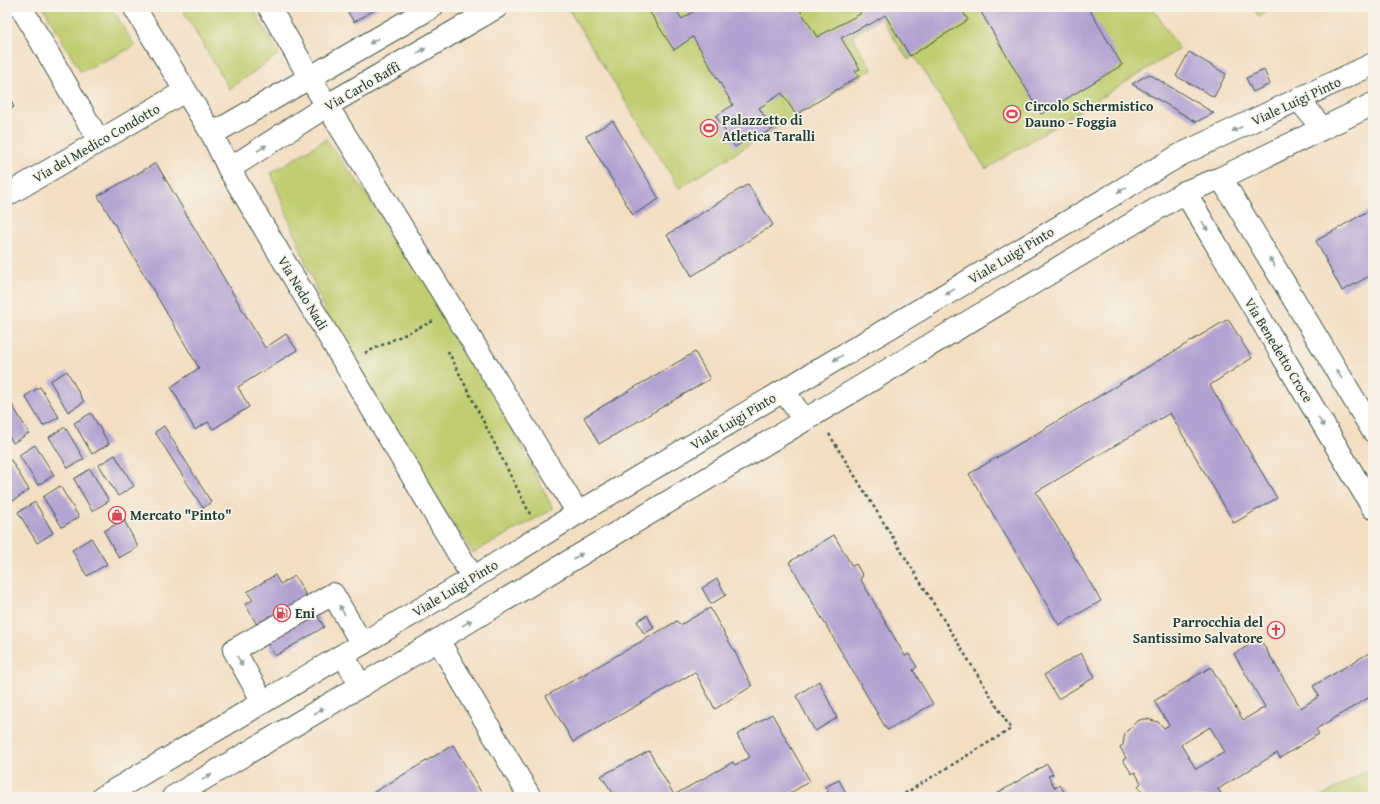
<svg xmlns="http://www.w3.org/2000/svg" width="1380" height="804" viewBox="0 0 1380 804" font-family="'Gentium Book Plus',serif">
	<rect width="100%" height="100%" fill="#f7f3e8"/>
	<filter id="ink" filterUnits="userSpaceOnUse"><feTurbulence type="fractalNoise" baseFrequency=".025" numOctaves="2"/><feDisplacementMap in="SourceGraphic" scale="8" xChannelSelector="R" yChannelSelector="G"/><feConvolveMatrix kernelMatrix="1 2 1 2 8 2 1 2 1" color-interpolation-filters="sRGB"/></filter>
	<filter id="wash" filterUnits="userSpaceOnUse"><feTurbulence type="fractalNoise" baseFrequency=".012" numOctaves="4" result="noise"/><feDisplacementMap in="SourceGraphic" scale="16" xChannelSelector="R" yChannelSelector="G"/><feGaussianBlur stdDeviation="0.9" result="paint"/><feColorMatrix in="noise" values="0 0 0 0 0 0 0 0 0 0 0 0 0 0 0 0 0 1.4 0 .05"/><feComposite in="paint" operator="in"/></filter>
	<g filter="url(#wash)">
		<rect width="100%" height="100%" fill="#f3dec2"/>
		<!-- green -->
		<g fill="#c0cd6f" stroke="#708552">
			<path d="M43,7H111L135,46L81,72Z"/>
			<path d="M181,7H252L279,54L229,89Z"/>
			<path d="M567,7H873L880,18L852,36L872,69L679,188Z"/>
			<path d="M874,7H1152L1179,49L986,169L914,56L908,60Z"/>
			<path d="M1253,7H1276L1259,17Z"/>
			<path d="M326,139L453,311L553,509L473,553L345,363L271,173Z"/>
			<path d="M1373,767V797H1321Z"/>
		</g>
		<g id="blocks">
			<!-- building -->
			<g fill="#b2a2d2" fill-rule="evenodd">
				<path d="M345,7H380L354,22Z"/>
				<path d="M655,7H674L682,19L700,7H798L817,37L860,14L861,7H960L968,20L910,56L885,15L869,25L868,24L841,38L860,69L855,71L859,76L796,115L782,93L759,108L773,129L757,138L755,134L735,147L716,116L733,105L693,37L674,50L649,11Z"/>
				<path d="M978,7H1088L1122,65L1041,114Z"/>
				<path d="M1189,52L1226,74L1214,97L1176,76Z"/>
				<path d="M1264,70L1270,84L1253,92L1246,78Z"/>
				<path d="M1149,74L1214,113L1196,122L1132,84Z"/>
				<path d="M7,94L14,107L7,111Z"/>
				<path d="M613,121L659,199L633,215L586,136Z"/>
				<path d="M156,163L265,348L286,334L297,350L238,387L249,407L213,429L208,422L195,430L171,387L199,368L98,196Z"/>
				<path d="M748,184L773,225L692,276L667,235Z"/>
				<path d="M1373,208V274L1342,291L1316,241Z"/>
				<path d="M1228,319L1252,358L1210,385L1277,498L1234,523L1170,413L1036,492L1101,601L1059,625L969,474Z"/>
				<path d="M695,352L710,379L599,444L584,417Z"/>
				<path d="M67,371L84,402L68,412L50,381Z"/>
				<path d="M40,387L59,417L43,426L25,396Z"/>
				<path d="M11,403L29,433L13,443L7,433V405Z"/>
				<path d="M91,413L109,444L92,454L74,423Z"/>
				<path d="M164,426L211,502L203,508L155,432Z"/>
				<path d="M65,427L84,459L68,468L49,437Z"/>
				<path d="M35,445L54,475L38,485L19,455Z"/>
				<path d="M115,455L134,486L118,496L99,465Z"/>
				<path d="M11,460L29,490L13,501L7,491V462Z"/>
				<path d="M90,469L109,501L92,511L74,479Z"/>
				<path d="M60,486L79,517L62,527L43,497Z"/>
				<path d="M35,502L53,533L37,543L18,512Z"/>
				<path d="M124,520L138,547L119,558L104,531Z"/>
				<path d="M834,535L852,566L856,564L863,576L860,578L905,656L909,654L917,667L913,670L933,704L887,730L789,562Z"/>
				<path d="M91,538L107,564L87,576L72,550Z"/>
				<path d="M275,575L280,584L295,576L324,627L275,656L245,604L253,600L247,592Z"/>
				<path d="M717,579L726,595L711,604L702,588Z"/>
				<path d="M710,608L736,654L752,686L715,709L695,672L573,742L546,696L677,621L680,625Z"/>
				<path d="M647,615L654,628L644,634L637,621Z"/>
				<path d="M1260,639L1301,708L1319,696L1313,686L1369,653L1373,660V695L1316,729L1319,734L1280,758L1277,753L1218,789L1223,797H1145L1138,786L1141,783L1135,772L1132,774L1123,760L1126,758L1120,747L1123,745L1125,733L1137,721L1143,719H1147L1158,722L1164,728L1169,725L1154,701L1211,667L1243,720L1265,707L1234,654ZM1210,727L1225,752L1196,769L1181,745Z"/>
				<path d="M1081,653L1095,677L1058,699L1044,675Z"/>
				<path d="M819,681L837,718L815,731L796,696Z"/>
				<path d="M772,714L810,781L784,797H616L601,776L649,751L674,795L733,762L735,765L750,757L737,735Z"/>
				<path d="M453,745L484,797H366Z"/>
				<path d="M1047,764L1053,774L1048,776L1055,788L1060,785L1067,797H991Z"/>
				<path d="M839,780L848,797H831L825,787Z"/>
			</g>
		</g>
	</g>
	<g filter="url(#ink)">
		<use href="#blocks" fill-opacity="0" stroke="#3f5549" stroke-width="1"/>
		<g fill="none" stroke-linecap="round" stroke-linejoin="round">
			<defs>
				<g id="minor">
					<path d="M21,7L99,141"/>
					<path d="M134,7L212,134L229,169L473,578"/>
					<path d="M269,7L310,78L578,513"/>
					<path d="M1299,100L1322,128"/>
					<path d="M212,134L432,7"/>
					<path d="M229,169L328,105L497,7"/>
					<path d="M1221,178L1373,431"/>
					<path d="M1185,192L1373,508"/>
					<path d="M7,195L185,91"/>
					<path d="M784,391L804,420"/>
					<path d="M438,640L530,797"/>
					<path d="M343,655L361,686"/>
					<path d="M263,702L234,650L333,594L362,644"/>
					<path d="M103,797L473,578L578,513L1180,155L1373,64"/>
					<path d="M173,797L438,640L1185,192L1221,178L1373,104"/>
				</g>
			</defs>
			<!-- minor casing -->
			<use href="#minor" stroke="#3f5549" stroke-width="24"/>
			<!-- path -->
			<g stroke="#3f5549" stroke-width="2.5" stroke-dasharray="3 3" stroke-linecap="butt">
				<path d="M448,351L530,514"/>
				<path d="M365,353L433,321"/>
				<path d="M829,434L1011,729L899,797"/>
			</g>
			<!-- minor -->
			<use href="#minor" stroke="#fff" stroke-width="22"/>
		</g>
		<!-- one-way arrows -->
		<defs><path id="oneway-solid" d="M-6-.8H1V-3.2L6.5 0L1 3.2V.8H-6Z"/></defs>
		<g fill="#8f9e9a">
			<use href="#oneway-solid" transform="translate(374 41) rotate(150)"/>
			<use href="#oneway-solid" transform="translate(421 51) rotate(-30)"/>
			<use href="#oneway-solid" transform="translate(1237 129) rotate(155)"/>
			<use href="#oneway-solid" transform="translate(262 148) rotate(-33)"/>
			<use href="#oneway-solid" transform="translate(1122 190) rotate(149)"/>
			<use href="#oneway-solid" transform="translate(1205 226) rotate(59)"/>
			<use href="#oneway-solid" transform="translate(1272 262) rotate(-121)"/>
			<use href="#oneway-solid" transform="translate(950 292) rotate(149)"/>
			<use href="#oneway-solid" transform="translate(838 358) rotate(149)"/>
			<use href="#oneway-solid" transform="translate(1339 374) rotate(-121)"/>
			<use href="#oneway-solid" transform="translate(1321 422) rotate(59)"/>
			<use href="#oneway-solid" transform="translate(578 556) rotate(-31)"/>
			<use href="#oneway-solid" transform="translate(342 610) rotate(-120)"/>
			<use href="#oneway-solid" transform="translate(467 623) rotate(-31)"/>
			<use href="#oneway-solid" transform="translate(240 661) rotate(60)"/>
			<use href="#oneway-solid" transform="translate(319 711) rotate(-31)"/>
			<use href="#oneway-solid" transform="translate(207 777) rotate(-31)"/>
		</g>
	</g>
	<!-- icons -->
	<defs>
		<symbol id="stadium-ring" viewBox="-11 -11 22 22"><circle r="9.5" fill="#f7f3e8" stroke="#d1495b" stroke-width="1.5"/><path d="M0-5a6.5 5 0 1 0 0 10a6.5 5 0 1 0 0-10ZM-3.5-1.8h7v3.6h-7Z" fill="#d1495b"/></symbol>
		<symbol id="shop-ring" viewBox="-11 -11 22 22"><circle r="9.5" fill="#f7f3e8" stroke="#d1495b" stroke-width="1.5"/><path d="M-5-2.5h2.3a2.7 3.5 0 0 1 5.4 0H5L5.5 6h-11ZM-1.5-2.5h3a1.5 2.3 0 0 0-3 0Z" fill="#d1495b"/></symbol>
		<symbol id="fuel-ring" viewBox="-11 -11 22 22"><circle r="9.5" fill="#f7f3e8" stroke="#d1495b" stroke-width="1.5"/><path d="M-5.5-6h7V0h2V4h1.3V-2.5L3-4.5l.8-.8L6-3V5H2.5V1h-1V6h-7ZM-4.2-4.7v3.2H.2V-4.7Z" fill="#d1495b"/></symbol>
		<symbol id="church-ring" viewBox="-11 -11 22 22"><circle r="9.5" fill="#f7f3e8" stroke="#d1495b" stroke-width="1.5"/><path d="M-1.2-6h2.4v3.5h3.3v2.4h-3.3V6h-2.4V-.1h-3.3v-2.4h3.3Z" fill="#d1495b"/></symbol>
	</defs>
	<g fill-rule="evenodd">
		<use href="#stadium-ring" x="1002" y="104" width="20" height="20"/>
		<use href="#stadium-ring" x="699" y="118" width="20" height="20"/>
		<use href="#shop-ring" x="107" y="505" width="20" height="20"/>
		<use href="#fuel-ring" x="272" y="603" width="20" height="20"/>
		<use href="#church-ring" x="1266" y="620" width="20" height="20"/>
	</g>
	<g text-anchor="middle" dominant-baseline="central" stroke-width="3.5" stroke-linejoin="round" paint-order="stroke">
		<!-- street labels -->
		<g font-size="14" fill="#1f3d34" stroke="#f7f3e8">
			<text transform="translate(362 86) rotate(-30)">Via Carlo Baffi</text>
			<text transform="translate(1296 101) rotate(-25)">Viale Luigi Pinto</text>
			<text transform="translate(96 143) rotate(-30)">Via del Medico Condotto</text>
			<text transform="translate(1011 255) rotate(-31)">Viale Luigi Pinto</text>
			<text transform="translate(303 293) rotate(59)">Via Nedo Nadi</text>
			<text transform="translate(1279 350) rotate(59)">Via Benedetto Croce</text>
			<text transform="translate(733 421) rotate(-31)">Viale Luigi Pinto</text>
			<text transform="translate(455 588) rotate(-31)">Viale Luigi Pinto</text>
		</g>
		<!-- poi labels -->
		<g font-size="14" font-weight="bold" fill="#1f3d34" stroke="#f7f3e8" text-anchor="start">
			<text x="1025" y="106">Circolo Schermistico<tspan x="1025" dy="16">Dauno - Foggia</tspan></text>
			<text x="722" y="120">Palazzetto di<tspan x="722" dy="16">Atletica Taralli</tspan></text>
			<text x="130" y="515">Mercato "Pinto"</text>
			<text x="295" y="613">Eni</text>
			<text x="1263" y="622" text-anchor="end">Parrocchia del<tspan x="1263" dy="16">Santissimo Salvatore</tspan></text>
		</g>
	</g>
	<!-- margin -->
	<rect width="1380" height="804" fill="none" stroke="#f7f3e8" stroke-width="24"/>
</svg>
